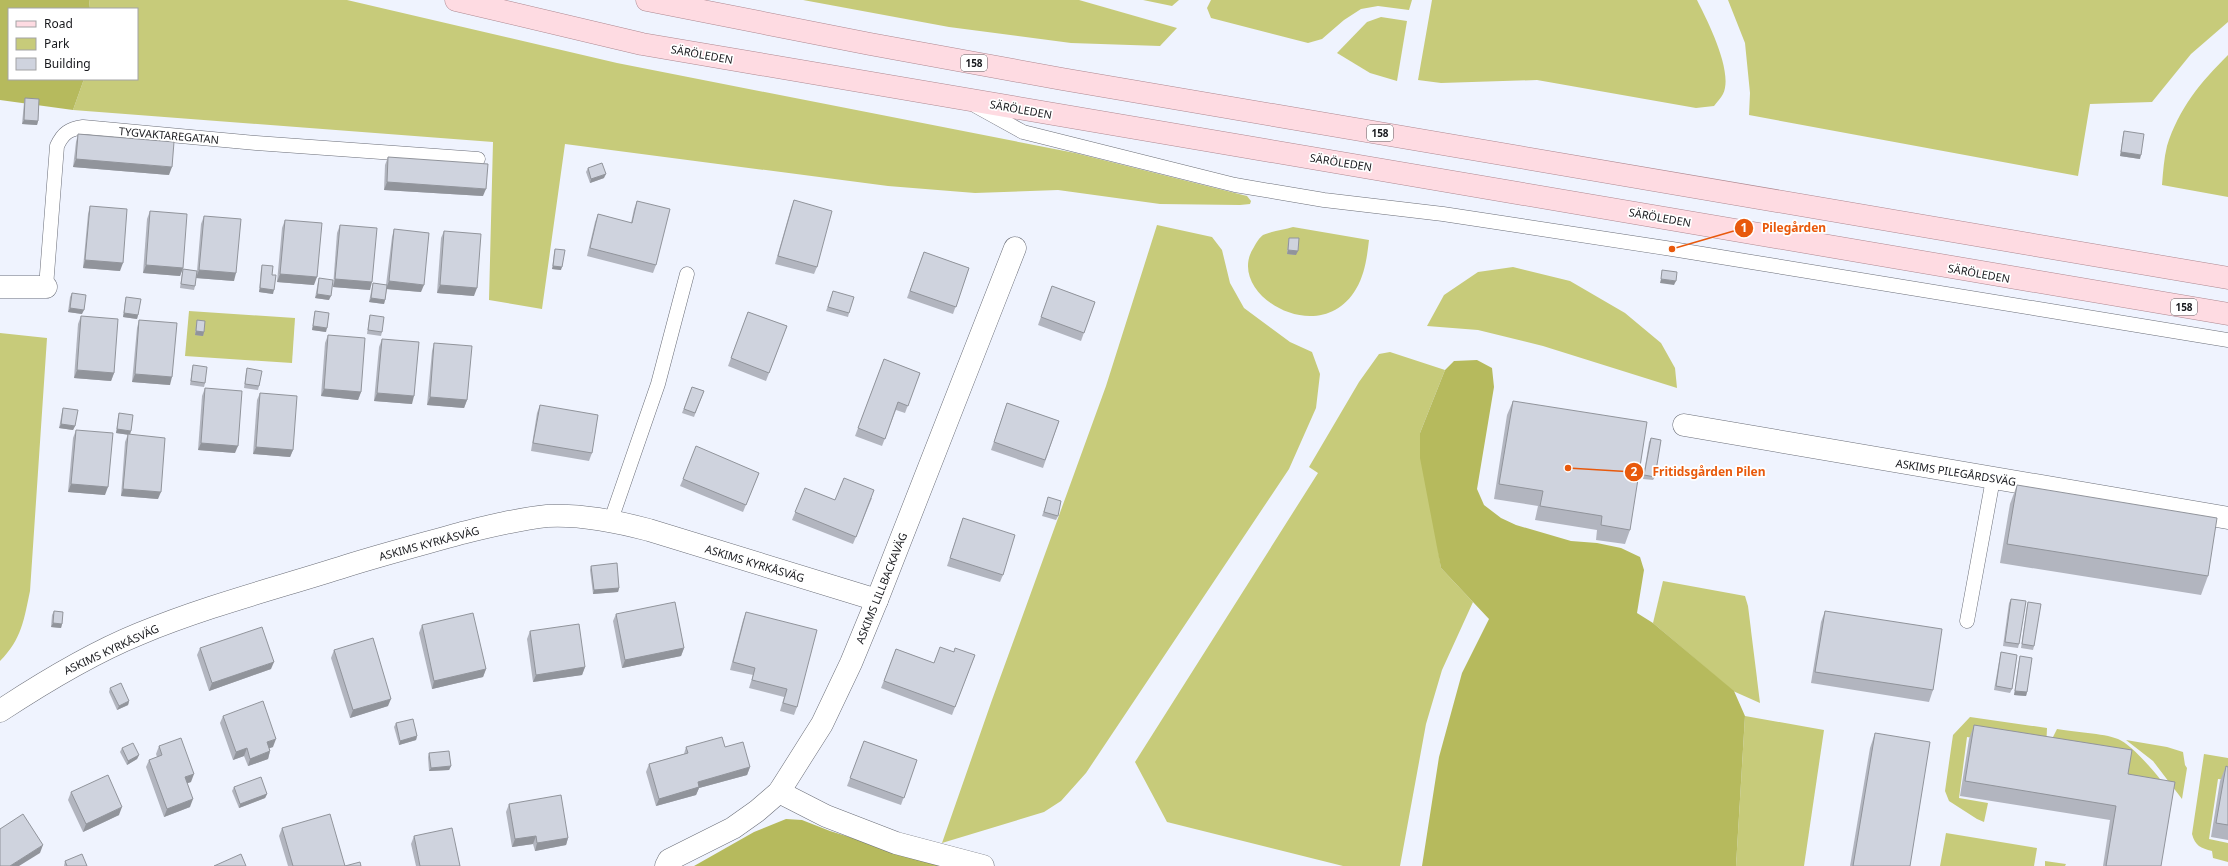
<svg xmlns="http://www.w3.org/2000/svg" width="2228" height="866" viewBox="0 0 2228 866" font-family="'Noto Sans',sans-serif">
	<rect width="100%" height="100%" fill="#eff3fe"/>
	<!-- green -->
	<g fill="#c7cb7a">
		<path d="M89,0H347L617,63L1075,153L1247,196L1251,201L1250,204L1240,205L1160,204L1058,190L975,193L888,186L565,144L542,309L489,300L493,142L73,110L84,79H137V9H90Z"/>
		<path d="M803,0H1079L1177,28L1160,46L1071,43L949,27Z"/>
		<path d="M1143,0H1179L1172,6Z"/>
		<path d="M1211,0H1412L1409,10L1378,6L1361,9L1344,20L1322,39L1308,43L1211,18L1207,8Z"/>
		<path d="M1432,0H1697C1707,20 1734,72 1723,94C1721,98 1717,102 1714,106L1696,108L1537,80L1441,83L1418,80Z"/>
		<path d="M1728,0H2228V22L2191,54L2152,102L2090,104L2078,176L1749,115L1750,93L1745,43Z"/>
		<path d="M1381,17L1407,21L1397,81L1370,73L1337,53L1367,22Z"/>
		<path d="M2228,55V197L2162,185C2163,172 2164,158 2167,146C2179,108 2200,83 2228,55Z"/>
		<path d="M1157,225L1212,237L1222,250L1230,283L1244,308L1290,342L1312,352L1320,374L1316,408L1289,469L1086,773L1061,801L1044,812L942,843L992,700L1106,386Z"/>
		<path d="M1293,227L1369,240C1367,257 1365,274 1356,289C1320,351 1223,293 1254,247C1256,243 1260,237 1263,235C1271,231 1284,230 1293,227Z"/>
		<path d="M1513,267L1570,281L1625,313L1661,343L1675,368L1677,388L1543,346L1478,330L1427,326L1444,295L1478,272Z"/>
		<path d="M189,311L295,318L292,363L185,356Z"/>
		<path d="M0,333L47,338L30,591C24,619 22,639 0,661Z"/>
		<path d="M1390,352L1445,370L1420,433L1441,568L1473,602L1442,670L1426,724L1400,866H1343L1167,822L1135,762L1318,473L1309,467L1359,382L1379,354Z"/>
		<path d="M1663,581L1745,596L1748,606L1760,703L1733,691L1653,623Z"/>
		<path d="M1745,716L1824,730L1804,866H1736Z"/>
		<path d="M1970,717L2047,728L2046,750L1967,737L1959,798L1988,803L1984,822L1977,819L1949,801L1945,791L1953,735Z"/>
		<path d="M2057,729C2073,732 2103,733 2118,739C2133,745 2163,781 2171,794L2053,751V737Z"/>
		<path d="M2126,740L2167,747L2183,752L2185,765L2187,768L2182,799L2153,761Z"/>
		<path d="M2204,754L2228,758V780L2218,779L2209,839L2228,843V862L2213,858L2212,851C2201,848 2195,846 2192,834Z"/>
		<path d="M1946,833L2037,848L2034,866H1940Z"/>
		<path d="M2045,861L2066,864L2065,866H2045Z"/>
	</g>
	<!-- forest -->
	<g fill="#b6ba5d">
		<path d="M0,0H89L90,9H9V79H84L73,110L0,100Z"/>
		<path d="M1477,360L1492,368L1494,387L1477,489L1484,505L1501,518L1516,525L1571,541L1597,543L1621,548L1640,557L1644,570L1637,613L1653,623L1734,691L1745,716L1736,866H1422L1439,757L1462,673L1489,619L1441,568L1420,458V433L1445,370L1454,361Z"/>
		<path d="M786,819L802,820L830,831L942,866H694L754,832Z"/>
	</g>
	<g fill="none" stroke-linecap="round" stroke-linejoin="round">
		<defs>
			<g id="lane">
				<path d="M976,106L1023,132L1235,185L1324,200L1443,214L1672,249L2228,340"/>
				<path d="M46,287L57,146C63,133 69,129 83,127L256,143L478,159"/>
				<path d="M611,520L658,384L687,274"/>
				<path d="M1967,621L1993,479"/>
			</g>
			<g id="street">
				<path d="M0,287H46"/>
				<path d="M1684,425L2228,518"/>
				<path d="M0,711C44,682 90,654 139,634C206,606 277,588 346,566C384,554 423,544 462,533C490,526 518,519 547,516C581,514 615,521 649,530L877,600"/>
				<path d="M779,792L826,816L896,843L983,866"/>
				<path d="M666,866L669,860L733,828L757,811L779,792L822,724L851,663L877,600L1015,248"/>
			</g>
			<g id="primary">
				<path d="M456,0L642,44L2228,314"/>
				<path d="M647,0L870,44L1062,79L2228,278"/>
			</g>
		</defs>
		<!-- lane casing -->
		<use href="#lane" stroke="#6b6e78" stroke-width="15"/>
		<!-- street casing -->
		<use href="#street" stroke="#6b6e78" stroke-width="23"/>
		<!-- primary casing -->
		<use href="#primary" stroke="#ad8890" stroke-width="23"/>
		<!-- lane -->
		<use href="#lane" stroke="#fff" stroke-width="14"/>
		<!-- street -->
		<use href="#street" stroke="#fff" stroke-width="22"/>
		<!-- primary -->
		<use href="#primary" stroke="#fedbe2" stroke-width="22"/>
	</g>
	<!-- wall -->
	<g fill="#b2b5bf">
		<path d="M25,98L38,121L37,125L22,124L24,102Z"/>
		<path d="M2124,131L2140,159L2120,156L2123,135Z"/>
		<path d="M78,134L169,175L73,167L76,142Z"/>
		<path d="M388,157L483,196L384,190L385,165Z"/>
		<path d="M588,168L604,178L590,183L586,172Z"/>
		<path d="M794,200L817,267L814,274L775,264L791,208Z"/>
		<path d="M637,201L656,265L653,273L587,256L595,222L598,214L631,223L634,209Z"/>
		<path d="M90,206L120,271L83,268L88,214Z"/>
		<path d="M150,211L183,268L180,276L143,273L147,219Z"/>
		<path d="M204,216L234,281L196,278L195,286L194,290L180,288L182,273L183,269L197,271L201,224Z"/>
		<path d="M285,220L314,285L277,282L282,228Z"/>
		<path d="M340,225L370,290L333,287L337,233Z"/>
		<path d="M394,229L421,292L387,289L385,300L384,304L369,302L372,287L373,283L386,285L392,237Z"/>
		<path d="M444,231L474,296L437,293L441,238Z"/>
		<path d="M1289,238L1296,255L1287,254L1288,241Z"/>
		<path d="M555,249L561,270L552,269L554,253Z"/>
		<path d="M924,252L969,268L953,314L907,298Z"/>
		<path d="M262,265L272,275L273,294L259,292L261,269Z"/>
		<path d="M319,278L329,300L315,298L318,282Z"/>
		<path d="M1052,286L1095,302L1081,341L1038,325Z"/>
		<path d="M833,291L849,313L848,317L826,311Z"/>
		<path d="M72,293L82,314L68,312L70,297Z"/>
		<path d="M126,297L138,315L137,319L123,317L125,301Z"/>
		<path d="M315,311L326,332L312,330L314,315Z"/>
		<path d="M748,312L787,326L766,381L728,366Z"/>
		<path d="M370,315L382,332L381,336L367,334L369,319Z"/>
		<path d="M81,316L114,373L111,381L74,378L78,324Z"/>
		<path d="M139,320L170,385L132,382L137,328Z"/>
		<path d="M197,320L204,332L203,336L195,335L196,324Z"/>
		<path d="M328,335L361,392L358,400L321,396L325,343Z"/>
		<path d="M382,339L412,404L374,401L379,347Z"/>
		<path d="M434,343L467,400L464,408L427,405L432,351Z"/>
		<path d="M884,359L920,373L905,413L896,410L882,446L855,436Z"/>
		<path d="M193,365L205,383L204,387L190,385L192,369Z"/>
		<path d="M247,368L259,386L258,390L244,388L246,372Z"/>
		<path d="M692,387L704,391L694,417L682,413Z"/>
		<path d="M205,388L235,453L198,450L202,396Z"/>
		<path d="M260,393L293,450L290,457L253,454L257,400Z"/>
		<path d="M1513,401L1630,530L1625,544L1596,540L1597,530L1535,520L1538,506L1494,499L1507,415Z"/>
		<path d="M1007,403L1059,421L1043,468L991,450Z"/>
		<path d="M540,405L592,453L589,461L531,451L537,413Z"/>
		<path d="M63,408L75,426L73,430L59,428L62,412Z"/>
		<path d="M119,413L130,435L158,499L121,496L125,442L128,434L130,435L116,433L118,417Z"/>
		<path d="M76,430L105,495L68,492L73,438Z"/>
		<path d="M1651,438L1655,477L1653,480L1643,479L1649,442Z"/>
		<path d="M759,473L743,512L680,486L683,479Z"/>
		<path d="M2017,485L2208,576L2201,595L2000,563L2010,504Z"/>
		<path d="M805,488L835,500L872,498L853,544L792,520Z"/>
		<path d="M1047,501L1058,516L1056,520L1042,516Z"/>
		<path d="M963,518L1003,575L1000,582L947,566Z"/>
		<path d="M591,566L619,588L618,592L593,594L590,570Z"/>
		<path d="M2011,599L2019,644L2018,648L2003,646L2009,603Z"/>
		<path d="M2028,602L2034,646L2033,650L2021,648L2027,606Z"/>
		<path d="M54,611L62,624L61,628L51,627L52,615Z"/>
		<path d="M1825,611L1933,690L1929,702L1811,683L1821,622Z"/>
		<path d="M746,612L797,707L794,715L780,711L784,697L749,688L753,675L730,670L743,620Z"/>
		<path d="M616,614L684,648L681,656L622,668L613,621Z"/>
		<path d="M422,625L486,669L483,677L432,689L419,633Z"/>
		<path d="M530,631L585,667L582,675L533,682L527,639Z"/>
		<path d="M200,648L271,669L209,691L197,655Z"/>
		<path d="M896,649L934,663L954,652L975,655L952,715L881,688Z"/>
		<path d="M334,650L388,706L350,718L331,658Z"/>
		<path d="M2001,652L2012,689L2010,693L1994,690L2000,656Z"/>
		<path d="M2020,656L2027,692L2026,696L2014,695L2019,660Z"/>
		<path d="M110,688L129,701L128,705L117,710L109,692Z"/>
		<path d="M223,716L273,747L269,748L270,751L268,759L248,766L244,756L233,760L220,723Z"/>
		<path d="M396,723L417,736L416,740L399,745L394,727Z"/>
		<path d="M1974,725L2128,774L2161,866H2103L2110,820L1960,796L1969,739Z"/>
		<path d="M1875,733L1910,866H1850L1870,748Z"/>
		<path d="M864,741L917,760L901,805L847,786Z"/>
		<path d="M159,746L191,782L187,783L190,807L164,817L146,767L149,760L157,757L156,754Z"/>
		<path d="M686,747H725L750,767L747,775L699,788L696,795L656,806L646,772L649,764L684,754Z"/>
		<path d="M122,748L139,755L137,759L127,765L120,752Z"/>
		<path d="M429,753L451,766L449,770L429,771L428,757Z"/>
		<path d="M2226,766L2228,767V840L2211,837L2220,781Z"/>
		<path d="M234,787L267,794L265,798L239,808L232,791Z"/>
		<path d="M71,792L119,815L83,832L68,800Z"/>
		<path d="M509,804L568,838L566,845L535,851L533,844L512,847L506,812Z"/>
		<path d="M282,828L345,866H288L279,836Z"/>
		<path d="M414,836L460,866H416L411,844Z"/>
		<path d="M65,861L87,866H64Z"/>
	</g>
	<!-- shaded-wall -->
	<g fill="#91949b">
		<path d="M24,120L38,121L37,125L22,124Z"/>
		<path d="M2121,152L2141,155L2140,159L2120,156Z"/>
		<path d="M76,159L172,167L169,175L73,167Z"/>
		<path d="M606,174L604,178L590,183L591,179Z"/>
		<path d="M387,182L486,189L483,196L384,190Z"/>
		<path d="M1288,250L1298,251L1296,255L1287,254Z"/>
		<path d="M85,260L123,263L120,271L83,268Z"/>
		<path d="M146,265L183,268L180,276L143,273Z"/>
		<path d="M553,266L562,267L561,270L552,269Z"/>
		<path d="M199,270L236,273L234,281L196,278Z"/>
		<path d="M280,274L317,277L314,285L277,282Z"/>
		<path d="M335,279L372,282L370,290L333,287Z"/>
		<path d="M1661,279L1676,281L1674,285L1660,283Z"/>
		<path d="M389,281L424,285L421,292L386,289Z"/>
		<path d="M440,285L477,288L474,296L437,293Z"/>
		<path d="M260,288L274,290L273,294L259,292Z"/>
		<path d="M317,294L331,296L329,300L315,298Z"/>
		<path d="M371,298L385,300L384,304L369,302Z"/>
		<path d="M70,308L84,310L82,314L68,312Z"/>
		<path d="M124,313L138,315L137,319L123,317Z"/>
		<path d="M313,326L327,328L326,332L312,330Z"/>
		<path d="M196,331L204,332L203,336L195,335Z"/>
		<path d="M77,370L114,373L111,381L74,378Z"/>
		<path d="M135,374L172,377L170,385L132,382Z"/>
		<path d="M324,389L361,392L358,400L321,396Z"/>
		<path d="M377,393L414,396L412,404L374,401Z"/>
		<path d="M430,397L467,400L464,408L427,405Z"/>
		<path d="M61,424L75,426L73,430L59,428Z"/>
		<path d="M117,429L131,431L130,435L116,433Z"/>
		<path d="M201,443L238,446L235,453L198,450Z"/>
		<path d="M256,447L293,450L290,457L253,454Z"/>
		<path d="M71,484L108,487L105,495L68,492Z"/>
		<path d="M123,489L161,492L158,499L121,496Z"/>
		<path d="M619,588L618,592L593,594L594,590Z"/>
		<path d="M53,623L62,624L61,628L51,627Z"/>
		<path d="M684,648L681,656L622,668L625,660Z"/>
		<path d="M274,662L271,669L209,691L212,683Z"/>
		<path d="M585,667L582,675L533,682L536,675Z"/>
		<path d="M486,669L483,677L432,689L434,681Z"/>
		<path d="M2015,691L2027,692L2026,696L2014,695Z"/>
		<path d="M391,699L388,706L350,718L353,710Z"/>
		<path d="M129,701L128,705L117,710L119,706Z"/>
		<path d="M417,736L416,740L399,745L400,741Z"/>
		<path d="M276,739L273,747L264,750L267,742Z"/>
		<path d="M247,748L244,756L233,760L236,752Z"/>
		<path d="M270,751L268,759L248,766L250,759Z"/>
		<path d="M139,755L137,759L127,765L128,761Z"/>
		<path d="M451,766L449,770L429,771L431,768Z"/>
		<path d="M750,767L747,775L699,788L696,795L656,806L659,799L698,782Z"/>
		<path d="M194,774L191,782L182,785L185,777Z"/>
		<path d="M267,794L265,798L239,808L240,804Z"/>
		<path d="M193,799L190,807L164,817L167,809Z"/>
		<path d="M122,807L119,815L83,832L86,824Z"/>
		<path d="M536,836L533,844L512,847L515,839Z"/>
		<path d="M568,838L566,845L535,851L537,843Z"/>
		<path d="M43,845L40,853L19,866H10Z"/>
	</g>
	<!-- building -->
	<g fill="#cfd3de" stroke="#91949b">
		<path d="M25,98L39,99L38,121L24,120Z"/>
		<path d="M2124,131L2144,134L2141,155L2121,152Z"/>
		<path d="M78,134L174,142L172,167L76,159Z"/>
		<path d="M388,157L488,164L486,189L387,182Z"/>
		<path d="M602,163L606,174L591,179L588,168Z"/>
		<path d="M794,200L832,211L817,267L778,256Z"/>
		<path d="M637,201L670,209L656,265L590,248L598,214L632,223Z"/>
		<path d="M90,206L127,209L123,263L85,260Z"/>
		<path d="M150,211L187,214L183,268L146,265Z"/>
		<path d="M204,216L241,219L236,273L199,270Z"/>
		<path d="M285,220L322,223L317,277L280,274Z"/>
		<path d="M340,225L377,228L372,282L335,279Z"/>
		<path d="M394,229L429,233L424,285L389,281Z"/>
		<path d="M444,231L481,234L477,288L440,285Z"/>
		<path d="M1289,238H1299L1298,251L1288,250Z"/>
		<path d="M555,249L565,250L562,267L553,266Z"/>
		<path d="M924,252L969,268L956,307L910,291Z"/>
		<path d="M262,265L273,266L272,275H276L274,290L260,288Z"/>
		<path d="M183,269L197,271L195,286L181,284Z"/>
		<path d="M1662,270L1677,272L1676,281L1661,279Z"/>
		<path d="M319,278L333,280L331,296L317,294Z"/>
		<path d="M373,283L387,285L385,300L371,298Z"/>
		<path d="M1052,286L1095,302L1084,333L1041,317Z"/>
		<path d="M833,291L854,297L849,313L828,307Z"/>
		<path d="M72,293L86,295L84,310L70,308Z"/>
		<path d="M126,297L141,299L138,315L124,313Z"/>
		<path d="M315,311L329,313L327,328L313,326Z"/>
		<path d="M748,312L787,326L769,373L731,358Z"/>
		<path d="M370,315L384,317L382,332L368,330Z"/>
		<path d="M81,316L118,319L114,373L77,370Z"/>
		<path d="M139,320L177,323L172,377L135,374Z"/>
		<path d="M197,320L205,321L204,332L196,331Z"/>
		<path d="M328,335L365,338L361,392L324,389Z"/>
		<path d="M382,339L419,342L414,396L377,393Z"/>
		<path d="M434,343L472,346L467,400L430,397Z"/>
		<path d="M884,359L920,373L908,406L898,402L885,439L858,428Z"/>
		<path d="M193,365L207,367L205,383L191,381Z"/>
		<path d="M247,368L262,371L259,386L245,384Z"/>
		<path d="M692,387L704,391L695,413L684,409Z"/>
		<path d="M205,388L242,391L238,446L201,443Z"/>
		<path d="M260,393L297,396L293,450L256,447Z"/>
		<path d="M1513,401L1647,422L1630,530L1601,525L1602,516L1540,506L1543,491L1499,484Z"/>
		<path d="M1007,403L1059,421L1045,460L994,442Z"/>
		<path d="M540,405L598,415L592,453L533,443Z"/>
		<path d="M63,408L78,410L75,426L61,424Z"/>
		<path d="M119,413L133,415L131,431L117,429Z"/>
		<path d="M76,430L113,433L108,487L71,484Z"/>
		<path d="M128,434L165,438L161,492L123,489Z"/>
		<path d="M1651,438L1661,440L1655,477L1644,475Z"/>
		<path d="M696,446L759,473L746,505L683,479Z"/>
		<path d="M844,478L874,490L856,537L795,512L805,488L835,500Z"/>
		<path d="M2017,485L2217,518L2208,576L2007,544Z"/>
		<path d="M1048,497L1061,501L1058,516L1044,512Z"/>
		<path d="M963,518L1015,535L1003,575L950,558Z"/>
		<path d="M617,563L619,588L594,590L591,566Z"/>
		<path d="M2011,599L2026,601L2019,644L2005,642Z"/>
		<path d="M675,602L684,648L625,660L616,614Z"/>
		<path d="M2028,602L2041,604L2034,646L2022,644Z"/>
		<path d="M54,611L63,612L62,624L53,623Z"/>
		<path d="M1825,611L1942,629L1933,690L1815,672Z"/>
		<path d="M746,612L817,630L797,707L783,703L787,689L752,680L755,668L733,662Z"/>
		<path d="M473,613L486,669L434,681L422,625Z"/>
		<path d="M579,624L585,667L536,675L530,631Z"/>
		<path d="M262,627L274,662L212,683L200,648Z"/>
		<path d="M373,638L391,699L353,710L334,650Z"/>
		<path d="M940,647L954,652L955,648L975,655L955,707L884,681L896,649L934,663Z"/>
		<path d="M2001,652L2017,655L2012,689L1996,686Z"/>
		<path d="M2020,656L2032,658L2027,692L2015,691Z"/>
		<path d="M121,683L129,701L119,706L110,688Z"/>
		<path d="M263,701L276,739L267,742L270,751L250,759L247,748L236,752L223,716Z"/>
		<path d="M413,719L417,736L400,741L396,723Z"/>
		<path d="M1974,725L2132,750L2128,774L2175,782L2161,866H2106L2116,806L1965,781Z"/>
		<path d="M1875,733L1930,742L1910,866H1853Z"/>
		<path d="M722,737L725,747L743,742L750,767L698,782L699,787L659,799L649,764L688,753L686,747Z"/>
		<path d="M181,738L194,774L185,777L193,799L167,809L149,760L162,755L159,746Z"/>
		<path d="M864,741L917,760L904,798L850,778Z"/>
		<path d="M133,743L139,755L128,761L122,748Z"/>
		<path d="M449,751L451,766L431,768L429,753Z"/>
		<path d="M2226,766L2228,767V825L2216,823Z"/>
		<path d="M108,775L122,807L86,824L71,792Z"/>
		<path d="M261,777L267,794L240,804L234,787Z"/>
		<path d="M561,795L568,838L537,843L536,836L515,839L509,804Z"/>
		<path d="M23,814L43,845L10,866H0V829Z"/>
		<path d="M330,814L345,866H293L282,828Z"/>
		<path d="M452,828L460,866H420L414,836Z"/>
		<path d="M82,854L87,866H67L65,861Z"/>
		<path d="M241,854L246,866H214Z"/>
		<path d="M360,862L361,866H345Z"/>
	</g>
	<g text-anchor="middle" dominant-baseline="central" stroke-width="3.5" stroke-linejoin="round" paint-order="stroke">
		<!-- shield labels -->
		<g fill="#fff" stroke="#5d5e61" stroke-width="1">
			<rect x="961" y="55" width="26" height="16" rx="3"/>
			<rect x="1367" y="125" width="26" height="16" rx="3"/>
			<rect x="2171" y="299" width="26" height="16" rx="3"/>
		</g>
		<g font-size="10" font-weight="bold" fill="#18191d">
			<text x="974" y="63">158</text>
			<text x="1380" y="133">158</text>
			<text x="2184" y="307">158</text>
		</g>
		<!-- street labels -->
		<g font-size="11" fill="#18191d" stroke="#fff">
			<text transform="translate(702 54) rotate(10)">SÄRÖLEDEN</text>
			<text transform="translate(1021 109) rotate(10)">SÄRÖLEDEN</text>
			<text transform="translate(169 135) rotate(5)">TYGVAKTAREGATAN</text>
			<text transform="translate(1341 162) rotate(9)">SÄRÖLEDEN</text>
			<text transform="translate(1660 217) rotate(10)">SÄRÖLEDEN</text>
			<text transform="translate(1979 273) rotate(10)">SÄRÖLEDEN</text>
			<text transform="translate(1956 472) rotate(9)">ASKIMS PILEGÅRDSVÄG</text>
			<text transform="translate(429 543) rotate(-15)">ASKIMS KYRKÅSVÄG</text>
			<text transform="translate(755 563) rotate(17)">ASKIMS KYRKÅSVÄG</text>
			<text transform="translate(881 588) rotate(-68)">ASKIMS LILLBACKAVÄG</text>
			<text transform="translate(111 649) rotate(-25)">ASKIMS KYRKÅSVÄG</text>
		</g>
	</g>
	<!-- callouts -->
	<path fill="none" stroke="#e8590c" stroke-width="1.5" d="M1672 249L1744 228M1568 468L1634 472"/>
	<g fill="#e8590c" stroke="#fff" stroke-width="1.5">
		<circle cx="1672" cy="249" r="4"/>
		<circle cx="1568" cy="468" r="4"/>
		<circle cx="1744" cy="228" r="10"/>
		<circle cx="1634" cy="472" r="10"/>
	</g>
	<g font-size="12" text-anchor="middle" font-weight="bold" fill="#fff">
		<text x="1744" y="232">1</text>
		<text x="1634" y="476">2</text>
	</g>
	<g font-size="12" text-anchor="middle" font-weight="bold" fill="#e8590c" stroke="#fff" stroke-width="3.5" stroke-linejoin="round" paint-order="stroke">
		<text x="1794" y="232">Pilegården</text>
		<text x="1709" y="476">Fritidsgården Pilen</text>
	</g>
	<!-- legend -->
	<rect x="8" y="8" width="130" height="72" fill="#ffffff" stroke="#a3a3a5"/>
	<rect x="16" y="21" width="20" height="6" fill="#fedbe2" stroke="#a3a3a5"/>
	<text x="44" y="28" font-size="12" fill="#18191d">Road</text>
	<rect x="16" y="38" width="20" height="12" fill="#c7cb7a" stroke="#a3a3a5"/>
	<text x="44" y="48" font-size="12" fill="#18191d">Park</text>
	<rect x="16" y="58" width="20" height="12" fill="#cfd3de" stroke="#a3a3a5"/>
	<text x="44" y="68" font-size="12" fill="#18191d">Building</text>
</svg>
